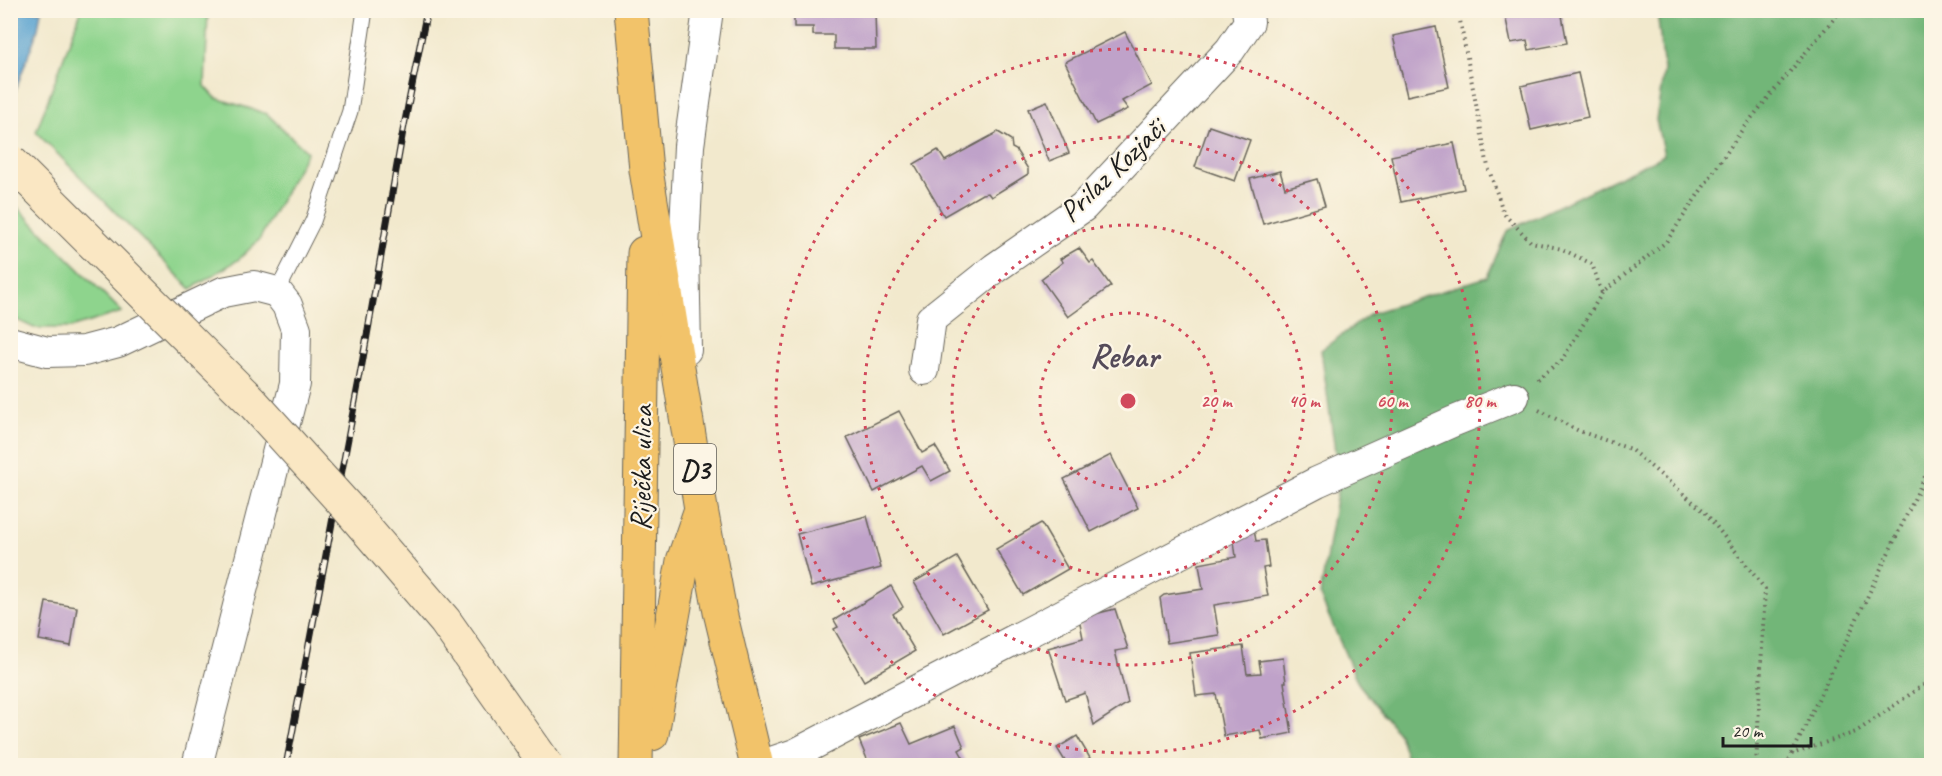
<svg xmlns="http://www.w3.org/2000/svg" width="1942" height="776" viewBox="0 0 1942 776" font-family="Caveat,sans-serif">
	<rect width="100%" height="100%" fill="#fcf5e5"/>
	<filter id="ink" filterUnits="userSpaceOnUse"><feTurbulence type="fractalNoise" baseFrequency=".0167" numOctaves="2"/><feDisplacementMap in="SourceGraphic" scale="12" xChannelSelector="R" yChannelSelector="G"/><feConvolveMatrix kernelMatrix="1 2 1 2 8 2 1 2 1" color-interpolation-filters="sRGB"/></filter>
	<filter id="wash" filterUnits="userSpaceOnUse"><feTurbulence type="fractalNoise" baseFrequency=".008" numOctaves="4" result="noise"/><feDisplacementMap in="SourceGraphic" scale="24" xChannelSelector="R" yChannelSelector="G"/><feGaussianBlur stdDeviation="1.35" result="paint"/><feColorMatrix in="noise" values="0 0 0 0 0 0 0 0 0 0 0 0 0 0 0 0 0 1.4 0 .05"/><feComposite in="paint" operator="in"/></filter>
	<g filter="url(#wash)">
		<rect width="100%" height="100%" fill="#f2e9cd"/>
		<!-- green -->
		<g fill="#8ed48d" stroke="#557854" stroke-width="1.5">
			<path d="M81,11H208L205,86L216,98L267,114L307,152L259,240L238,260L191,289L36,132Z"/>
			<path d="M10,201H11L122,312L70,328H34L11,317Z"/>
		</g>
		<!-- forest -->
		<path fill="#72b678" stroke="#47694a" stroke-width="1.5" d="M1657,11H1931V765H1409L1399,734L1358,683L1320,596L1339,480L1321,350L1372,313L1487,277L1507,231L1664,155L1656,120L1664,70Z"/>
		<!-- water -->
		<path fill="#59a2d0" stroke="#3a5f76" stroke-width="1.5" d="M11,10L41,11L38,29L11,102Z"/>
		<g id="blocks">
			<!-- building -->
			<g fill="#bfa2c9">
				<path d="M794,10H875L876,49H834V35H813V27H794Z"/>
				<path d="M1504,10H1561L1567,43L1529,50L1527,40L1511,43Z"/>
				<path d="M1436,27L1449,87L1407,96L1393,36Z"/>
				<path d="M1125,32L1152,85L1122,101L1128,109L1096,124L1065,62Z"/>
				<path d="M1578,73L1588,117L1531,130L1521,86Z"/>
				<path d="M1047,101L1069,153L1049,161L1028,109Z"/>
				<path d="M1209,126L1250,140L1235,181L1195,167Z"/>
				<path d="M998,132L1011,140L1012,148L1016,150L1028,169V174L991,197L988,193L982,194L944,216L914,164L938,150L945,161Z"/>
				<path d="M1454,143L1464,189L1401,202L1391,156Z"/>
				<path d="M1280,171L1285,188L1317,179L1325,206L1263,224L1250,179Z"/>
				<path d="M1079,248L1090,263L1093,261L1111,286L1068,317L1041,279L1063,262L1060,259Z"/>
				<path d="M899,411L922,453L935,446L950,471L931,481L922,466L874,492L847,437Z"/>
				<path d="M1111,455L1138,508L1091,532L1064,479Z"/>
				<path d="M867,516L881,568L811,587L797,534Z"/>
				<path d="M1041,523L1068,569L1023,595L996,549Z"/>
				<path d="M1254,529L1256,541L1265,540L1269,567L1263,568L1268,596L1214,605L1219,635L1167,643L1160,598L1164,595L1203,589L1199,564L1236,557L1233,533Z"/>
				<path d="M957,557L988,610L944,634L914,582Z"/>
				<path d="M891,586L903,607L893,614L915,651L864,681L834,629L838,627L834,620Z"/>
				<path d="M46,602L77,607L71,646L39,640Z"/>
				<path d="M1115,609L1128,649L1115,651L1128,703L1094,725L1085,693L1065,700L1048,648L1083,638L1079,618Z"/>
				<path d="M1243,646L1247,674L1261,673L1259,661L1283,658L1286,682H1284L1292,733L1262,739L1260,730L1224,736L1216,694L1196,696L1190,653Z"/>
				<path d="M901,723L911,744L955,726L964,747L959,750L968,766H870L859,740Z"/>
				<path d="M1077,736L1090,758L1077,766H1068L1057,748Z"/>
			</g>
		</g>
	</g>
	<g filter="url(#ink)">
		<use href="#blocks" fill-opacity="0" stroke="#67645a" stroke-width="1.5"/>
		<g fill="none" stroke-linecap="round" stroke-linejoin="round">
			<defs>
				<path id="lane" d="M277,292L313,221L350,111L365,10"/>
				<g id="street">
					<path d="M10,342L47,352L84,351L118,342L223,292L254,286L277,292L287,305L296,329L295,384L197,766"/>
					<path d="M686,350L684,248L689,146L708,10"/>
					<path d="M924,370L931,319L995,268L1083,207L1230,50L1249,22L1247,10"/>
					<path d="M760,766L795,754L1317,482L1452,422L1514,397"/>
				</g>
				<g id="primary">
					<path d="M631,10L646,170L701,509L720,612L757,766"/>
					<path d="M652,734L683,561L700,512"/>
					<path d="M636,766L644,253"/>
				</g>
			</defs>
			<!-- lane casing -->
			<use href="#lane" stroke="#67645a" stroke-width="17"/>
			<!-- street casing -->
			<use href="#street" stroke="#67645a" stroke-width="32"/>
			<!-- primary casing -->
			<use href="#primary" stroke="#67645a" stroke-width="35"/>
			<!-- path -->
			<g stroke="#67645a" stroke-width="4" stroke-dasharray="1.5 4.5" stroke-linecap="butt">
				<path d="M1458,10L1488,167L1504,214L1531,242L1562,249L1592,264L1602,293"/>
				<path d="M1537,379L1562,360L1602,293L1666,242L1744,127L1841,10"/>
				<path d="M1539,410L1579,431L1630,449L1705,512L1765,589L1756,766"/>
				<path d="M1792,754L1932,462"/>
				<path d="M1787,766L1792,754L1856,732L1932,679"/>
			</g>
			<!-- lane -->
			<use href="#lane" stroke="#fff" stroke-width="15"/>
			<!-- street -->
			<use href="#street" stroke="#fff" stroke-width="30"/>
			<!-- primary -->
			<use href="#primary" stroke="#f2c36a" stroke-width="33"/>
			<defs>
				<path id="rail" d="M286,766L360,375L403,131L427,10"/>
			</defs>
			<!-- rail casing -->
			<use href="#rail" stroke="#1c1c1c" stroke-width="7"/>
			<!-- rail -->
			<use href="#rail" stroke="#fcf5e5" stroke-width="4.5" stroke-dasharray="14" stroke-linecap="butt"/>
			<defs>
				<path id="secondary-bridge" d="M10,161L251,401L348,508L445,621L547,766"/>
			</defs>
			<!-- secondary-bridge casing -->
			<use href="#secondary-bridge" stroke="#67645a" stroke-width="35" stroke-linecap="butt"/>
			<!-- secondary-bridge -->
			<use href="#secondary-bridge" stroke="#fae7c3" stroke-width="33"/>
		</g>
	</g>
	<!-- distance rings -->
	<g fill="none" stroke="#d1495b" stroke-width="3" stroke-dasharray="3 6">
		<circle cx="1128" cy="401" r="88"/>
		<circle cx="1128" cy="401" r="176"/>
		<circle cx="1128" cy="401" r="264"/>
		<circle cx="1128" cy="401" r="352"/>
	</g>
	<g text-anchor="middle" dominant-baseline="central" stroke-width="4.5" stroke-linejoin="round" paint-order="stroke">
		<!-- shield labels -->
		<rect fill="#fcf5e5" stroke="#5f5d58" stroke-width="1.5" x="674" y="444" width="42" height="50" rx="4.5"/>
		<g font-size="28" font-weight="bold" fill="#1c1c1c">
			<text x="695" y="469">D3</text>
		</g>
		<!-- street labels -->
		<g font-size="30" fill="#1c1c1c" stroke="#fcf5e5">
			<text transform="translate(1112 170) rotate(-44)">Prilaz Kozjači</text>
			<text transform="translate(641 468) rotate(-89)">Riječka ulica</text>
		</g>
		<!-- quarter labels -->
		<g font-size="33" font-weight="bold" fill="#554b59" stroke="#fcf5e5">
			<text x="1124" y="356">Rebar</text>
		</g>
	</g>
	<circle cx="1128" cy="401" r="9" fill="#d1495b" stroke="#fcf5e5" stroke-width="3"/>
	<g font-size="18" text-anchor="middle" font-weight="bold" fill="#d1495b" stroke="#fcf5e5" stroke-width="4.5" stroke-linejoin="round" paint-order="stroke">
		<text x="1216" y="407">20 m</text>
		<text x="1304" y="407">40 m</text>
		<text x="1392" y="407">60 m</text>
		<text x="1480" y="407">80 m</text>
	</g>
	<!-- margin -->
	<rect width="1942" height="776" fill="none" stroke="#fcf5e5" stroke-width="36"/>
	<!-- scale -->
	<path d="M1723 737v9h88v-9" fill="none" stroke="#1c1c1c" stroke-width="3"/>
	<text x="1732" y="737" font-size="18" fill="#1c1c1c" stroke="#fcf5e5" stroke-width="4.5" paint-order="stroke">20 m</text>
</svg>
